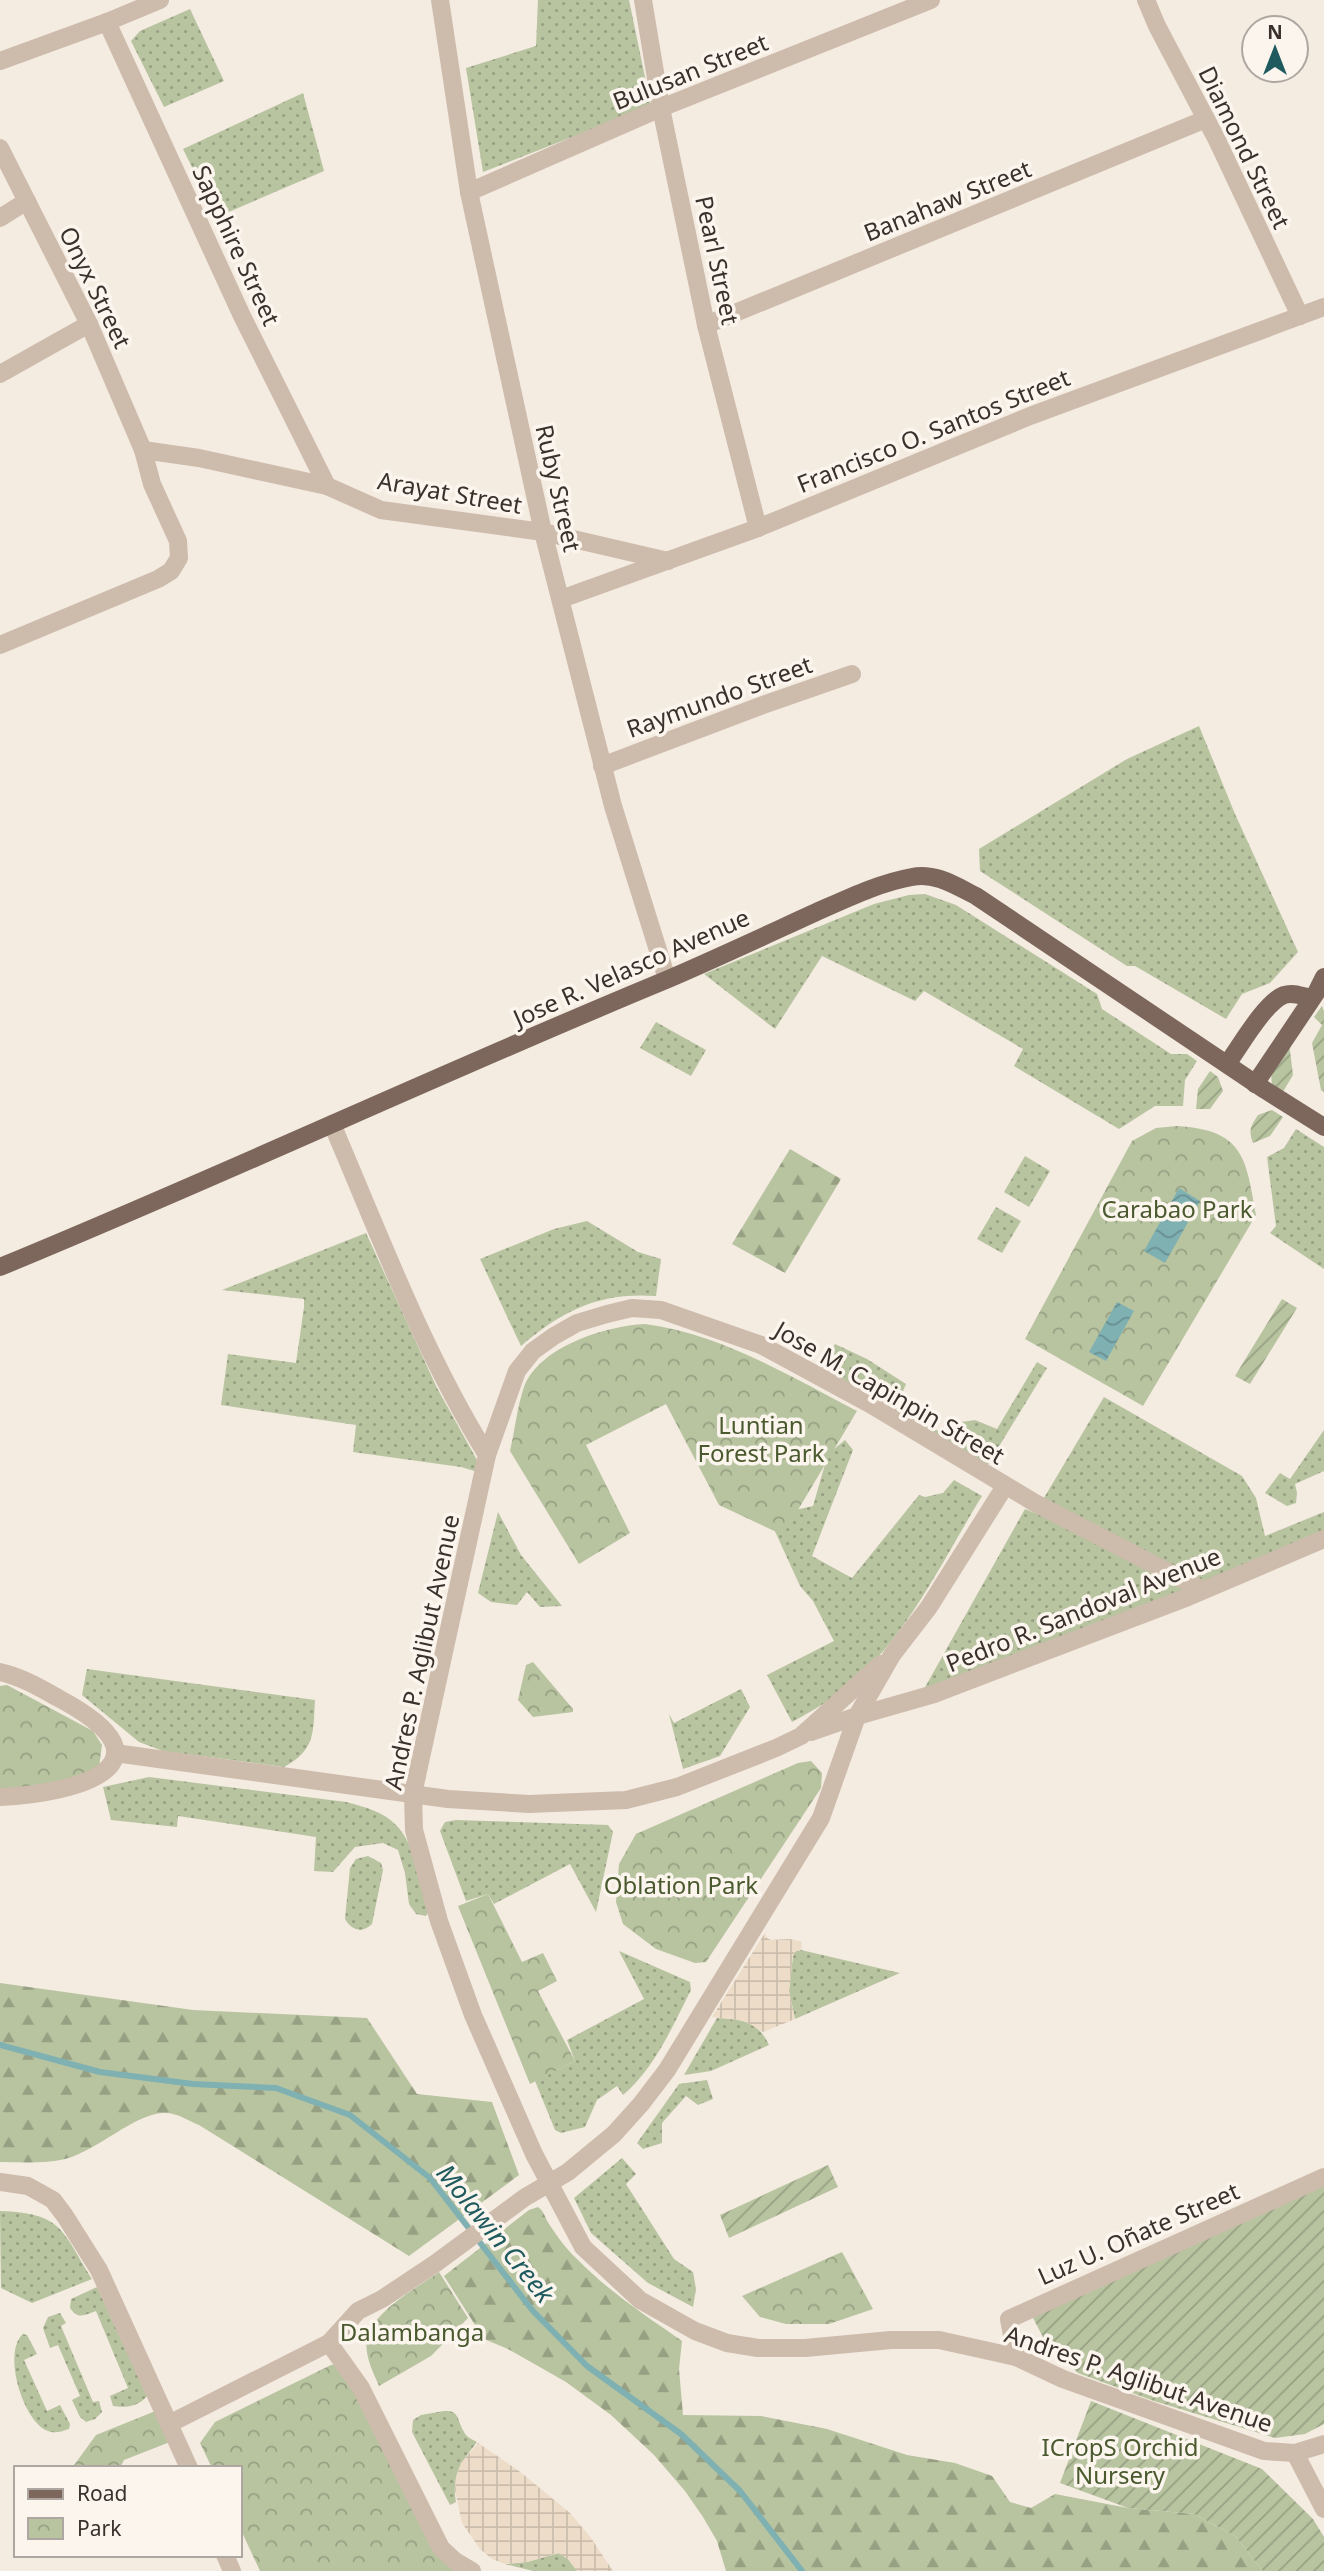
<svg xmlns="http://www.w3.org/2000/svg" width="1324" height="2571" viewBox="0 0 1324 2571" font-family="'Noto Sans',sans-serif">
	<defs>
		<pattern id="grass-dots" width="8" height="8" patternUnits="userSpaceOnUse" patternTransform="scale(1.75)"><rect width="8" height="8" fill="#b8c4a0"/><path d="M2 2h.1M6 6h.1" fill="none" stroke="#97a083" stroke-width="1.8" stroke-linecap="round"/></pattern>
		<pattern id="forest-firs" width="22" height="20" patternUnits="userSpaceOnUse" patternTransform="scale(1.75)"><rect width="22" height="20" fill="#b8c4a0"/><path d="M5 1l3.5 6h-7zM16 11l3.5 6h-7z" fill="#97a083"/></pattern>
		<pattern id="park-crowns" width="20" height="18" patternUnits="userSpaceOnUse" patternTransform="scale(1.75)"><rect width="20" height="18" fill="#b8c4a0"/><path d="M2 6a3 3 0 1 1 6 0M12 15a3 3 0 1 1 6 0" fill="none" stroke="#97a083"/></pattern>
		<pattern id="garden-furrows" width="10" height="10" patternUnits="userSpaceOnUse" patternTransform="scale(1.75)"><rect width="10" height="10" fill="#b8c4a0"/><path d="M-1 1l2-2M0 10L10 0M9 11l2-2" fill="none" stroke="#97a083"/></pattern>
		<pattern id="plaza-grid" width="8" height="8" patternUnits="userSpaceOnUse" patternTransform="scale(1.75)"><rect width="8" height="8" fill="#ecdcc8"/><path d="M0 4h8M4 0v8" fill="none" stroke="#cbbdac"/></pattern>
		<pattern id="water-waves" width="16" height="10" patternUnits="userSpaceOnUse" patternTransform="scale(1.75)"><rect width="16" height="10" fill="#7fb0b2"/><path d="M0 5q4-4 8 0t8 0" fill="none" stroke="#699091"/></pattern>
	</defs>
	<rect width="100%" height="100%" fill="#f4ebe1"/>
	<!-- grass -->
	<g fill="url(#grass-dots)">
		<path d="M538,0H629L651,106L483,172L466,68L536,46Z"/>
		<path d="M190,9L224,81L164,107L131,41L140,31Z"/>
		<path d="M303,93L324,171L217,217L183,149Z"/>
		<path d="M1199,726L1235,814L1298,952L1270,983L1242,994L1226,1019L1135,966H1127L980,871L979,849L1127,759Z"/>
		<path d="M925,894L956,905L1097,994L1102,1009L1171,1054H1187L1197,1061L1185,1080L1183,1106H1155L1119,1129L1014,1066L1023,1049L924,991L915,1001L822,956L775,1029L704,974L874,904L909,895Z"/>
		<path d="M656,1022L706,1050L691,1076L640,1048Z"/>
		<path d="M1296,1129L1324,1147V1269L1270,1233L1276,1226L1267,1157L1284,1148Z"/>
		<path d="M1025,1156L1050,1171L1029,1207L1004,1192Z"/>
		<path d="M996,1207L1021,1221L1002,1253L977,1239Z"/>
		<path d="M587,1221L638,1252L661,1259L656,1296C600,1292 563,1310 521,1346L480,1259L554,1229Z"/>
		<path d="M366,1233L437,1388L482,1469L481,1473L461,1467L353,1452L356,1425L221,1405L228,1354L296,1363L304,1307V1299L222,1290Z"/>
		<path d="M835,1344L867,1359L906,1384L897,1405L946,1436L955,1423L975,1420L997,1429L1037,1362L1047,1368L987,1466L822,1367Z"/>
		<path d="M1104,1397L1242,1476L1256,1498L1265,1536L1324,1512V1534L919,1698L1025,1509L1035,1513Z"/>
		<path d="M1324,1430V1471L1295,1484L1297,1493L1296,1503L1287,1506L1265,1493L1280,1473L1290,1479Z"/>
		<path d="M845,1440L853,1450L812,1556L852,1578L919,1495L925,1497L943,1493L954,1480L982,1496C947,1553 916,1618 870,1666C848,1690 820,1707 792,1722L767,1675L834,1641L813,1601L800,1586L768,1516L813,1506L828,1454Z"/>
		<path d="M498,1512L521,1555L562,1606L540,1607L527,1592L517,1605L491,1602L478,1593Z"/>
		<path d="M87,1669L315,1700C313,1732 316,1750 284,1767L163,1751L139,1742L82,1695Z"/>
		<path d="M741,1689L750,1707L720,1756L683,1769L669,1714L674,1723Z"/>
		<path d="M149,1777L346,1802C364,1807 383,1811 396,1825C413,1841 423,1884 432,1907L426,1916L416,1914L409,1904L405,1873L398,1850L383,1843L355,1847L333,1872L314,1871L316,1837L178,1816L177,1827L111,1820L103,1787Z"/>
		<path d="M456,1820L608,1825L613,1832L596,1912L570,1864L494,1904L488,1894L466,1901L440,1831L445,1822Z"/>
		<path d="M368,1856L381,1863L383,1870L372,1924C362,1934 351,1930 345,1919L350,1868L356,1859Z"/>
		<path d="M801,1950L900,1973L795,2019L789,1991L793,1956L796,1951Z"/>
		<path d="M619,1951L690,1982L691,1990C672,2027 655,2068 623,2095L617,2086L597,2100L585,2127L561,2133L555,2130L535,2081L575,2061L567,2040L644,1999Z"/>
		<path d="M717,2018C741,2019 758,2021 769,2045L711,2071L684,2075Z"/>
		<path d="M707,2080L713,2099L698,2105L686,2096L662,2123V2143L643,2149L637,2143L679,2084Z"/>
		<path d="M622,2158L636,2174L626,2184L674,2259L693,2272L696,2289L693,2307L648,2283L591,2233L574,2198Z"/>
		<path d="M0,2211C63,2213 62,2231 92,2279L32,2303L1,2288Z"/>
		<path d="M97,2287L147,2396C138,2407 125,2408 113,2406L110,2396L128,2388L96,2311C85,2315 78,2320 70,2308L71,2299Z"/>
		<path d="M60,2313L66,2323L61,2326L93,2402L99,2401L102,2412L95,2419L86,2422L80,2417L72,2400L80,2396L58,2345L50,2348L43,2328L48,2317Z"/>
		<path d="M23,2334L27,2335L37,2354L24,2360L47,2411L60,2405L70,2424L69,2429C63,2431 55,2434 48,2431C23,2422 2,2352 23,2334Z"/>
		<path d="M444,2411C459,2410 457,2419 463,2430C465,2436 471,2439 477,2442C460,2464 452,2474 456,2502L450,2505L412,2432L413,2420L421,2415Z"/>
		<path d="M559,2553L568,2559L577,2571H533L505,2564L527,2562Z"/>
	</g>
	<!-- forest -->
	<g fill="url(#forest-firs)">
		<path d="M790,1149L841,1179L785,1273L732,1244Z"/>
		<path d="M0,1983L193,2010L367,2018L417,2094L492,2102L519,2175L409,2256L199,2125C187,2120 176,2112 163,2113C134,2114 97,2151 65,2159C44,2164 21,2162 0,2162Z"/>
		<path d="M538,2207C544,2211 545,2218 549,2224C557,2236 566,2249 576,2258C608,2291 645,2315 682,2341L679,2369L683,2415L761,2416L827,2429L907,2455L955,2463L992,2476L1010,2502L1031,2508L1055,2494L1128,2508L1194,2514L1235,2536L1263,2571H726L717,2541L703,2517L685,2491L654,2455L611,2415L566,2382L508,2349L484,2339L444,2276L529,2210Z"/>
	</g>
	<!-- park -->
	<g fill="url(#park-crowns)">
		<path d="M1177,1126C1244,1130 1246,1158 1256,1215L1143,1406L1025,1339L1132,1141L1156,1128Z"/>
		<path d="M645,1324C721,1334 790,1376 857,1411L783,1535L719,1505L666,1404L586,1445L630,1533L579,1564L510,1451C515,1430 517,1407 524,1387C540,1346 606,1326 645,1324Z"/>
		<path d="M533,1662L573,1709V1712L533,1717L518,1700L526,1665Z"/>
		<path d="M7,1685L93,1731L102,1745L99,1767C72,1784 32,1791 0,1788V1686Z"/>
		<path d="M811,1761L822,1773L821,1788L706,1962L695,1963L656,1949L623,1924L616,1902L619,1864L636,1834L798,1763Z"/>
		<path d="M488,1894L522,1962L543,1953L557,1981L538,1991L575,2061L530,2084L458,1906Z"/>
		<path d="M842,2252L873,2309L829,2324H786L760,2317L742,2296Z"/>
		<path d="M439,2272L468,2318L431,2356L379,2386C373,2372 364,2355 367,2339C373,2311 417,2288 439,2272Z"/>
		<path d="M337,2364L343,2366L441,2553L464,2571H260L240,2528V2468H212L200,2443L215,2422L331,2365Z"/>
		<path d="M158,2410L170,2442L124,2460L120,2468H72L96,2435Z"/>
	</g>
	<!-- garden -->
	<g fill="url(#garden-furrows)">
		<path d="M1322,1006L1324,1011V1092L1321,1090L1312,1043L1322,1025L1314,1017Z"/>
		<path d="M1289,1043L1293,1075L1281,1095L1272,1089L1271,1071Z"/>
		<path d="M1210,1071L1218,1077L1223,1091L1210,1109H1196L1198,1089Z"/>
		<path d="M1272,1110L1283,1117L1270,1136L1253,1143C1248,1130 1251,1126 1258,1115Z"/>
		<path d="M1282,1299L1297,1308L1250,1384L1235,1376Z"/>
		<path d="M828,2165L838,2187L729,2238L720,2215Z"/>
		<path d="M1324,2181V2424L1305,2434L1275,2438L1154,2401L1078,2373L1045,2341L1031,2314Z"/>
		<path d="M1091,2401L1262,2469L1313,2519L1324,2537V2571H1263L1235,2536L1194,2514L1128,2508L1060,2483Z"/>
	</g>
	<!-- plaza -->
	<g fill="url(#plaza-grid)">
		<path d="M765,1933L767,1938L771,1940L790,1939L802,1942L801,1950L796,1951L793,1956L789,1991L795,2019L763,2032L745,2021L712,2017Z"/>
		<path d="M478,2443L519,2471L570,2513L591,2538L613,2571H577L568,2559L558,2553L527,2562L505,2564L492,2559L480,2549L462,2523L455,2490L456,2478L461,2463Z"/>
	</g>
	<!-- water -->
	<g fill="url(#water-waves)">
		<path d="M1179,1188L1200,1201L1165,1263L1144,1251Z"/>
		<path d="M1117,1302L1134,1311L1106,1361L1089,1352Z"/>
	</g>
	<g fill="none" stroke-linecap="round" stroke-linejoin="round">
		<!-- stream -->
		<path stroke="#7fb0b2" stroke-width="6" d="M0,2045L100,2072L193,2084L276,2088L350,2115L430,2178L533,2311L587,2366L681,2434L740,2491L802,2571"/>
		<!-- minor -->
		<g stroke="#cdbbac" stroke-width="18">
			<path d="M440,0L469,192L543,532L613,806L667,979"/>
			<path d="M643,0L661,108L706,325L758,528"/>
			<path d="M1146,0L1157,26L1216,138L1300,316"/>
			<path d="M107,22L242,316L327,486"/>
			<path d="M0,61L107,22L160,0"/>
			<path d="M0,148L89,324L143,450L152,484L178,541L179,558L171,571L158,579L0,645"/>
			<path d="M469,192L661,108L931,0"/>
			<path d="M0,218L27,201"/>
			<path d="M706,325L1206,119"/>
			<path d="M0,374L89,324"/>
			<path d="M143,450L199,458L327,486L381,510L543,532L668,561"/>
			<path d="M561,599L758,528L1030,416L1324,307"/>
			<path d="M602,766L763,705L852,674"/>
			<path d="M332,1124C380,1236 423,1352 487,1455"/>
			<path d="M1201,1589L1035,1503L870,1404L761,1345L661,1310L632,1308L607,1314L577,1323L554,1336L533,1351L517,1371L487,1455L413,1794L414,1830L439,1921L473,2015L534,2154L583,2247L640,2300L695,2331L727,2343L758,2348H805L891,2340H939L1016,2357L1063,2379L1264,2451L1295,2453L1324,2444"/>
			<path d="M0,1672C20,1676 42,1689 60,1699C181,1764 77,1794 0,1797"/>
			<path d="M811,1732L857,1716L934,1694L1188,1597L1324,1539"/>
			<path d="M115,1753L448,1799L529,1804L626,1800L677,1787L776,1748L801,1736L881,1664"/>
			<path d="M0,2182L28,2186L53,2200L65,2216L99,2270L189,2468"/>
			<path d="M329,2343L361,2388L441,2548L455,2561L472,2571"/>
			<path d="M1016,2357L1009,2319L1324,2177"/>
			<path d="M169,2424L329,2343L358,2311L382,2299L436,2263L524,2198L568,2172L614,2134L641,2104L667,2070L821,1818L857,1716L892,1655L929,1607L1005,1486"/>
			<path d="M1295,2453L1324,2509"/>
			<path d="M225,2555L232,2571"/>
		</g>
		<!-- major -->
		<g stroke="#7d675c" stroke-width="18">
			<path d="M1227,1064C1239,1048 1265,1002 1284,995C1293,992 1302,996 1311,998"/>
			<path d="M1255,1084L1316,993L1324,977"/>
			<path d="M0,1267C224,1175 443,1072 666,980C715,959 764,936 812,914C844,900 878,883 912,877C935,872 956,886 976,896L1265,1090L1324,1127"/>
		</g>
	</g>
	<g text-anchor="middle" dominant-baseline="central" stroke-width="7" stroke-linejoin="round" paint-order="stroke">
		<!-- street labels -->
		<g font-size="24" fill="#3b302b" stroke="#fbf5ee">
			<text transform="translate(690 71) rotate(-22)">Bulusan Street</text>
			<text transform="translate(1245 147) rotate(64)">Diamond Street</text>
			<text transform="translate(947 200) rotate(-22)">Banahaw Street</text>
			<text transform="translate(237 245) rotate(65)">Sapphire Street</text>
			<text transform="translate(718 260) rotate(78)">Pearl Street</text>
			<text transform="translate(96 287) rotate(64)">Onyx Street</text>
			<text transform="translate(933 430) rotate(-22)">Francisco O. Santos Street</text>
			<text transform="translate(559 488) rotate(77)">Ruby Street</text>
			<text transform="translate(450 492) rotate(10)">Arayat Street</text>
			<text transform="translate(719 696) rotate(-20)">Raymundo Street</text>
			<text transform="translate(631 967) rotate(-24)">Jose R. Velasco Avenue</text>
			<text transform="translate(890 1392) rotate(30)">Jose M. Capinpin Street</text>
			<text transform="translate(1083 1609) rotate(-22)">Pedro R. Sandoval Avenue</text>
			<text transform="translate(421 1652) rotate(-78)">Andres P. Aglibut Avenue</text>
			<text transform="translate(1138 2233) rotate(-24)">Luz U. Oñate Street</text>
			<text transform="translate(1139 2378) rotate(19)">Andres P. Aglibut Avenue</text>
		</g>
		<!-- park labels -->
		<g font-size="24" fill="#4a5a2e" stroke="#fbf5ee">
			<text x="1177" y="1208">Carabao Park</text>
			<text x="761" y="1424">Luntian<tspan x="761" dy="28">Forest Park</tspan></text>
			<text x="681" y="1884">Oblation Park</text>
			<text x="412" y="2331">Dalambanga</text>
			<text x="1120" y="2446">ICropS Orchid<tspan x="1120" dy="28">Nursery</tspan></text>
		</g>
		<!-- water labels -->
		<g font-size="26" font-style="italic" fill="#1f5a5e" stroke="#fbf5ee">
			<text transform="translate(496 2233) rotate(51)">Molawin Creek</text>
		</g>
	</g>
	<!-- legend -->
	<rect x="14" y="2466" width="228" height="91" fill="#fbf5ee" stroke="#aea6a0" stroke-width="2"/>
	<rect x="28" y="2489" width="35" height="10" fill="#7d675c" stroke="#aea6a0" stroke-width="2"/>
	<text x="77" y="2501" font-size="21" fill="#3b302b">Road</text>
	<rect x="28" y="2518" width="35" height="21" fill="url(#park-crowns)" stroke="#aea6a0" stroke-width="2"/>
	<text x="77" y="2536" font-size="21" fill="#3b302b">Park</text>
	<!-- north arrow -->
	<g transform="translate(1275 49)"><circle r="33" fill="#fbf5ee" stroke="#aea6a0" stroke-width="2"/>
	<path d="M0-5L12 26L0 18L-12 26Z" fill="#1f5a5e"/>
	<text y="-10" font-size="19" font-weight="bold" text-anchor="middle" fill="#3b302b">N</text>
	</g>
</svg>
